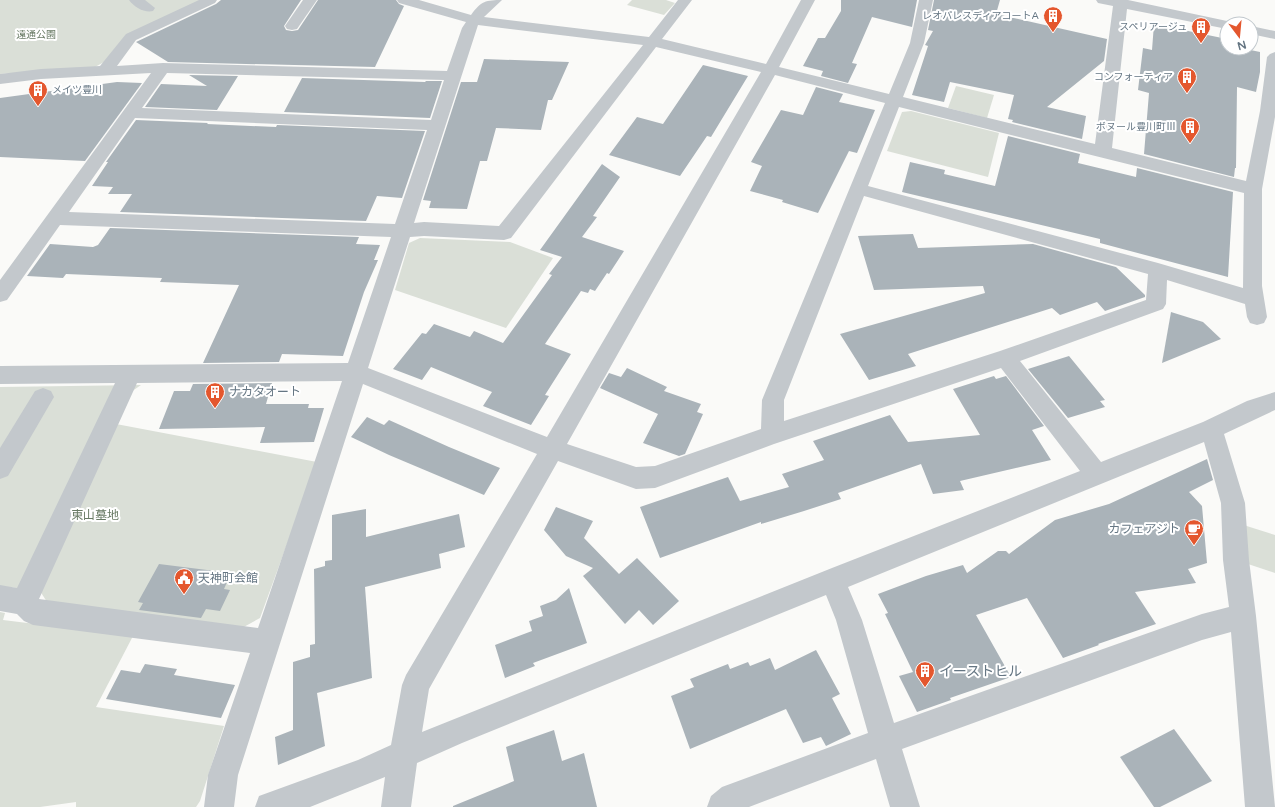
<svg xmlns="http://www.w3.org/2000/svg" width="1275" height="807" viewBox="0 0 1275 807" font-family="'Varela Round','Noto Sans JP',sans-serif">
	<rect width="100%" height="100%" fill="#fafaf8"/>
	<!-- green -->
	<g fill="#dadfd7">
		<path d="M0,0H203L127,35L104,62L95,67L0,74Z"/>
		<path d="M632,0H666L675,3L664,15L627,5Z"/>
		<path d="M956,86L994,95L987,118L948,108Z"/>
		<path d="M911,111L999,133L988,177L887,151L902,112Z"/>
		<path d="M420,238L510,242L553,258L506,328L395,290L409,243Z"/>
		<path d="M141,385L128,394L116,424L317,462L260,618L242,628L47,602L40,591L0,586V387Z"/>
		<path d="M1234,522L1275,535V573L1236,560Z"/>
		<path d="M0,612L5,613L3,620L133,636L96,707L224,726L200,801L196,807H76V802L40,807H0Z"/>
	</g>
	<!-- building -->
	<g fill="#aab3b9">
		<path d="M221,0H301L284,26L286,30L292,31L298,30L318,0H396L399,4L404,6L375,67L168,62L136,42L216,4Z"/>
		<path d="M841,0H917L912,27L872,17L852,63L857,64L848,83L821,76L823,71L803,66L818,38H825L841,11Z"/>
		<path d="M934,0H1000L996,14L1107,39L1104,61L1047,107L1086,116L1082,139L1012,122L1013,120L1008,119L1014,95L950,82L944,102L912,95L928,46L925,45L933,31L928,30Z"/>
		<path d="M1154,24L1227,39V48H1241L1260,52V72L1256,92L1237,87L1236,168H1235L1234,177L1144,154L1149,93L1138,90L1143,48L1152,50Z"/>
		<path d="M484,59L569,62L552,100H548L541,130L496,128L487,161H480L467,209L429,208L431,201L423,200L461,82H477Z"/>
		<path d="M703,65L748,76L711,137L707,136L680,176L609,155L637,117L663,124Z"/>
		<path d="M189,75L238,76L217,110L145,107L161,84L207,86Z"/>
		<path d="M302,78L425,82L426,81H442L430,118L284,112Z"/>
		<path d="M117,82L142,83L85,161L0,157V98Z"/>
		<path d="M816,87L843,94L839,102L875,110L857,153L849,151L818,213L782,202L783,200L750,191L762,166L751,162L781,110L803,115Z"/>
		<path d="M136,120L208,123L207,124L276,127L277,125L425,131L402,198L377,196L366,221L120,212L132,194H108L113,187L92,186L108,162H106Z"/>
		<path d="M1008,136L1080,154L1078,163L1136,177L1137,168L1233,192L1228,277L1100,243V239L902,192L910,162L945,170L944,174L995,186Z"/>
		<path d="M602,164L620,177L593,216L597,217L582,237L624,251L609,274L607,273L595,291L590,289L588,293L581,291L545,344L571,354L545,395L549,396L531,425L483,406L492,392L431,367L422,380L393,369L422,333L426,334L434,324L470,337L474,331L503,343L552,275L549,274L562,257L540,250Z"/>
		<path d="M110,228L359,237L356,244L380,245L374,260H378L364,292L343,356L282,354L279,362L203,363L239,285L160,282L162,278L66,274L63,278L27,276L50,244L93,247L98,245Z"/>
		<path d="M913,234L918,248L1033,244L1116,267L1145,295V297L1105,311L1097,302L1060,315L1052,308L908,354L916,366L869,380L840,334L985,293L983,286L874,290L858,236Z"/>
		<path d="M1171,312L1203,322L1221,339L1162,363Z"/>
		<path d="M1069,356L1105,400L1100,401L1105,407L1068,418L1028,369Z"/>
		<path d="M627,368L667,387L664,391L701,404L697,412L703,414L685,454L679,456L643,443L658,414L600,388L609,373L621,377Z"/>
		<path d="M994,376L996,379L1006,376L1044,426L1032,430L1051,460L960,481L964,490L933,494L921,464L838,493L841,499L804,511L761,524V522L660,558L640,507L728,477L740,501L789,487L782,474L824,460L813,441L890,415L908,442L980,435L953,389Z"/>
		<path d="M272,383L266,404H309L308,408H324L314,442L260,443L265,427L159,429L174,391H190L193,384Z"/>
		<path d="M367,417L384,425L389,420L449,447L500,468L484,495L389,455L351,437Z"/>
		<path d="M1207,459L1213,480L1189,492L1202,506L1207,563L1188,569L1196,583L1135,592L1156,624L1098,644L1099,645L1063,658L1027,598L976,615L1011,677L950,698L951,700L917,712L899,676L913,672L885,614L888,613L878,594L926,576L963,565L967,573L998,551H1006L1009,554L1055,520L1109,504Z"/>
		<path d="M556,507L593,521L584,538L619,574L637,558L679,601L653,625L639,610L625,624L583,576L593,568L566,556L544,530Z"/>
		<path d="M366,509V537L459,514L465,547L439,554L441,568L365,587L372,678L317,693L325,746L278,765L275,737L293,730V662L310,657V645L315,644L314,569L325,566V561L332,560V515Z"/>
		<path d="M159,564L231,573L224,589L230,590L220,611L206,609L201,618L139,610L143,603L138,602Z"/>
		<path d="M569,588L587,643L533,663L535,666L505,678L495,645L532,631L529,621L543,616L540,606L556,600Z"/>
		<path d="M816,650L840,694L832,698L851,734L826,746L821,737L803,743L786,709L690,749L671,696L694,687L690,679L728,664L730,669L748,662L750,666L770,658L775,670Z"/>
		<path d="M145,664L177,669L174,675L235,685L221,718L106,699L121,670L140,673Z"/>
		<path d="M1174,729L1212,781L1160,807H1154L1120,757Z"/>
		<path d="M554,730L562,761L584,753L597,807H453V806L514,781L506,747Z"/>
	</g>
	<g fill="none" stroke-linecap="round" stroke-linejoin="round">
		<!-- minor -->
		<g fill="#c3c8cc" fill-rule="evenodd">
			<path d="M129,0H145L155,8L153,11C144,13 134,7 129,0Z"/>
			<path d="M199,0H217L215,3L136,40L117,66L163,63L447,71L462,28L466,22L399,3L397,0H419L471,15C481,1 486,0 502,0L484,17L649,37L678,0H692L662,39L766,64L801,0H815L779,67L889,94L910,43L919,0H933L924,43L903,97L1095,144L1113,6L1098,3L1096,0H1128L1227,21L1233,24H1227V29L1127,9L1112,148L1246,181L1260,111L1267,57L1270,54L1275,52V117L1262,189V286L1267,317L1264,323L1257,325L1250,323L1247,317L1245,304L1167,280L1166,304L1163,309L1020,361L1101,462L1203,422L1247,401L1275,392V410L1224,434L1245,503L1249,560L1256,616L1275,807H1245L1231,632L1202,640L902,749L920,807H890L876,759L749,807H707L711,796L722,787L868,733L836,620L826,595L462,743L417,763L411,807H381L385,777L310,807H255L259,796L358,760L391,745L402,685L406,675L537,454L363,384L238,775L234,807H204L208,775L250,653L33,625L24,621L17,614L0,611V585L17,588L115,383L0,384V366L348,363L391,237L60,225L7,300L0,302V280L151,73L41,79L0,84V74L41,69L100,66L126,34ZM478,25L643,45L499,226L424,222L414,223ZM656,47L761,72L547,437L368,368L410,237L424,236L504,240L511,238ZM167,73L444,80L431,120L142,108ZM775,75L885,103L762,400L761,429L655,466L636,467L567,444ZM899,107L1244,193L1243,288L1158,263L868,186ZM135,118L427,130L395,224L69,212ZM864,196L1148,274L1146,300L1000,351L784,421V400ZM1001,368L1080,471L832,568L422,732L429,689L558,461L636,489L655,488L774,444ZM342,381L258,628L39,599L137,383ZM1204,442L1221,503L1223,560L1229,607L1202,614L894,723L862,620L848,587Z"/>
			<path d="M303,0H317L297,29L292,30L287,29L285,26Z"/>
			<path d="M1251,26L1275,31V39L1251,34Z"/>
			<path d="M43,388L51,391L54,397L8,476L0,479V448L35,391Z"/>
		</g>
	</g>
	<!-- icons -->
	<defs>
		<symbol id="building-pin" viewBox="-11 -11 22 30"><path d="M0 17L-7.5 6A9.5 9.5 0 1 1 7.5 6Z" fill="#e4572e" stroke="#fff"/><path d="M-4-6H4V6H1V3H-1V6H-4ZM-2.5-4.3h1.7v1.8h-1.7ZM.8-4.3h1.7v1.8H.8ZM-2.5-1h1.7V.8h-1.7ZM.8-1h1.7V.8H.8Z" fill="#fff"/></symbol>
		<symbol id="cafe-pin" viewBox="-11 -11 22 30"><path d="M0 17L-7.5 6A9.5 9.5 0 1 1 7.5 6Z" fill="#e4572e" stroke="#fff"/><path d="M-5.5-4.5H6V0H3Q3 3.5 0 3.5H-2.5Q-5.5 3.5-5.5 0ZM3-3.2v2h1.7v-2ZM-6 4.5H4V6H-6Z" fill="#fff"/></symbol>
		<symbol id="civic-pin" viewBox="-11 -11 22 30"><path d="M0 17L-7.5 6A9.5 9.5 0 1 1 7.5 6Z" fill="#e4572e" stroke="#fff"/><path d="M-.6-6.5H3V-4.5H.6V-3L4-1V1h2V6H-6V1h2V-1L-.6-3ZM-1.2 2.5V6h2.4V2.5Z" fill="#fff"/></symbol>
	</defs>
	<g fill-rule="evenodd">
		<use href="#building-pin" x="1042" y="5" width="22" height="30"/>
		<use href="#building-pin" x="1190" y="16" width="22" height="30"/>
		<use href="#building-pin" x="1176" y="66" width="22" height="30"/>
		<use href="#building-pin" x="27" y="79" width="22" height="30"/>
		<use href="#building-pin" x="1179" y="116" width="22" height="30"/>
		<use href="#building-pin" x="204" y="381" width="22" height="30"/>
		<use href="#cafe-pin" x="1183" y="518" width="22" height="30"/>
		<use href="#civic-pin" x="173" y="567" width="22" height="30"/>
		<use href="#building-pin" x="914" y="660" width="22" height="30"/>
	</g>
	<g text-anchor="middle" dominant-baseline="central" stroke-width="4" stroke-linejoin="round" paint-order="stroke">
		<!-- far-poi labels -->
		<g font-size="10" fill="#657683" stroke="#fff" text-anchor="end">
			<text x="1039" y="16">レオパレスディアコートA</text>
			<text x="1187" y="27">スペリアージュ</text>
			<text x="1173" y="77">コンフォーティア</text>
			<text x="52" y="90" text-anchor="start">メイツ豊川</text>
			<text x="1176" y="127">ボヌール豊川町Ⅲ</text>
		</g>
		<!-- far-park labels -->
		<g font-size="10" fill="#687a64" stroke="#fff">
			<text x="36" y="35">遠通公園</text>
		</g>
		<!-- poi labels -->
		<g font-size="12" fill="#657683" stroke="#fff" text-anchor="start">
			<text x="229" y="392">ナカタオート</text>
			<text x="1180" y="529" text-anchor="end">カフェアジト</text>
			<text x="198" y="578">天神町会館</text>
		</g>
		<!-- park labels -->
		<g font-size="12" fill="#687a64" stroke="#fff">
			<text x="95" y="515">東山墓地</text>
		</g>
		<!-- near-poi labels -->
		<g font-size="14" fill="#657683" stroke="#fff" text-anchor="start">
			<text x="939" y="671">イーストヒル</text>
		</g>
	</g>
	<!-- north arrow -->
	<g transform="translate(1239 36) rotate(164)"><circle r="19" fill="#ffffff" stroke="#c1c8cd"/>
	<path d="M0-3L7 15L0 10L-7 15Z" fill="#e4572e"/>
	<text y="-6" font-size="11" font-weight="bold" text-anchor="middle" fill="#657683">N</text>
	</g>
</svg>
